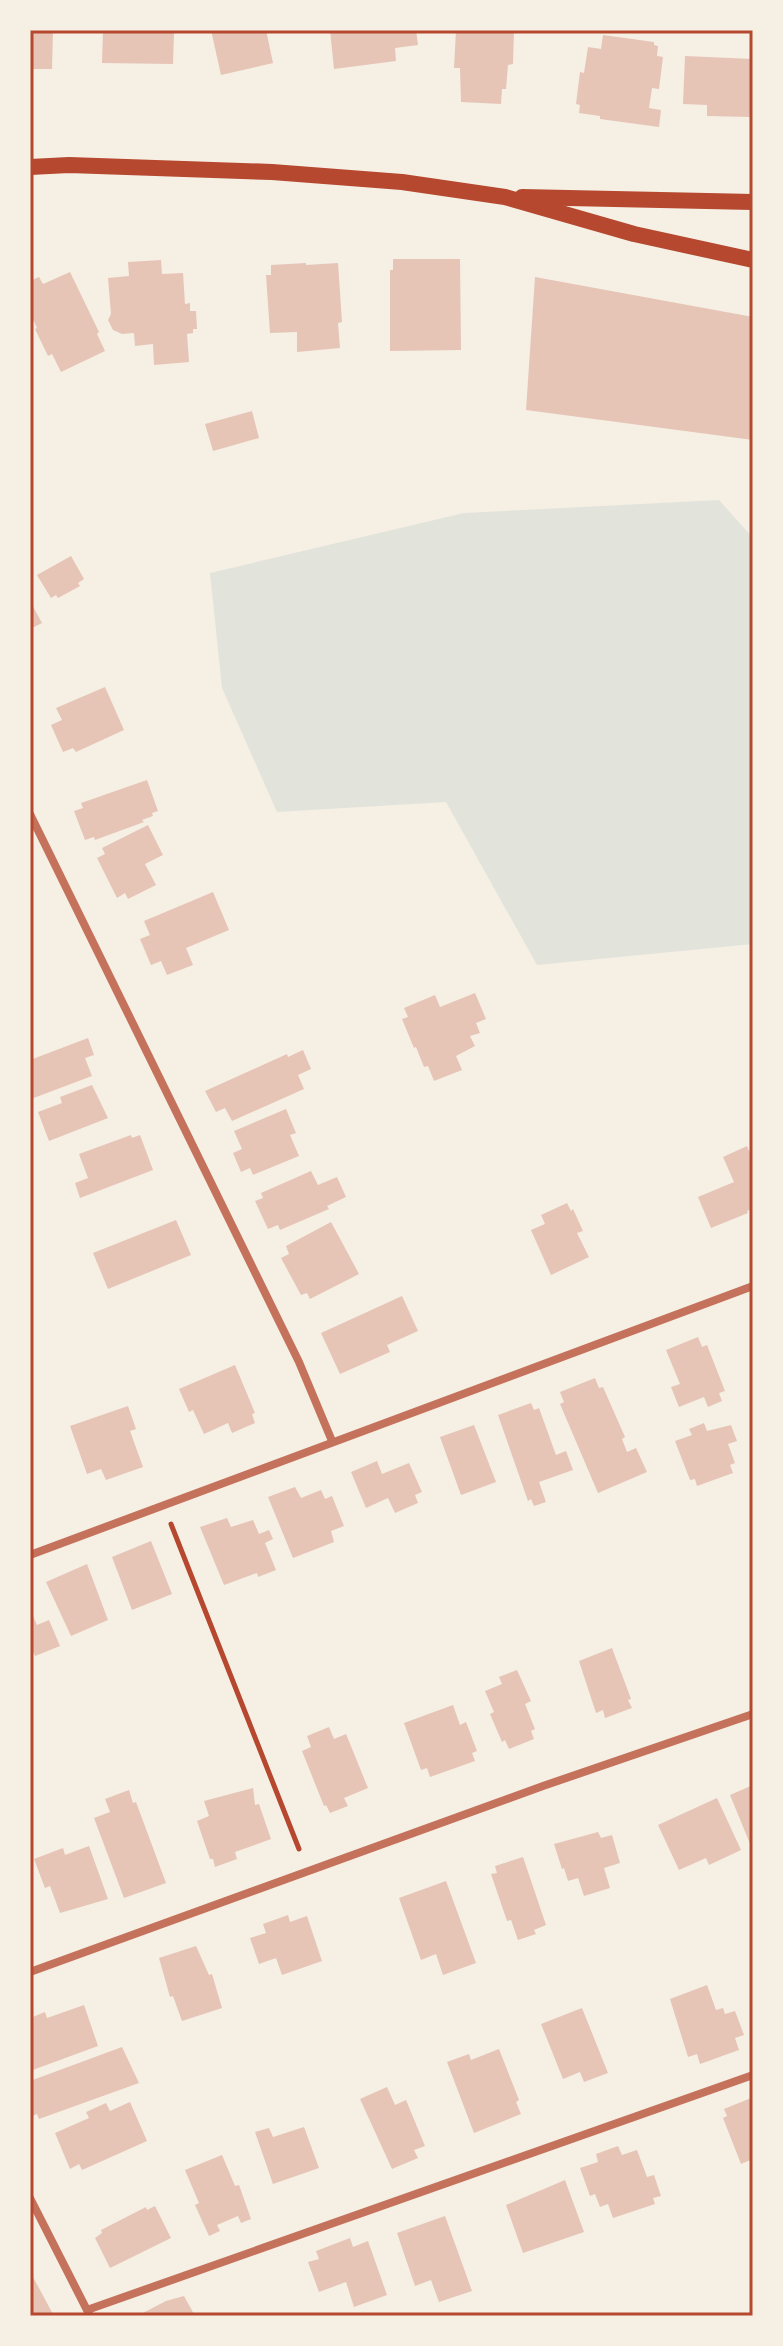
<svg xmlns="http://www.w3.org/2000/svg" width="783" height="2346" viewBox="0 0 783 2346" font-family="'Exo 2',sans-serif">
	<rect width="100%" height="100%" fill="#f6efe4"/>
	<!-- green -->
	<path fill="#e2e4dc" d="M719,500L753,538V944L537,965L446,802L277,812L222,688L210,573L464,513Z"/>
	<!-- building -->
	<g fill="#e6c5b7">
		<path d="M30,30H53L52,69H30Z"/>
		<path d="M103,30L174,32L173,64L102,63Z"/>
		<path d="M211,30H266L273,63L221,75Z"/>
		<path d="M330,30H416L418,45L395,48L396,61L334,69Z"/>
		<path d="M456,30H514L513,64L508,65L506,89H502L501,104L461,102L460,68H454Z"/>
		<path d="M603,35L654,42V45L658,46L657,56L663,57L659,89L652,88L649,108L661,110L659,127L600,119V116L579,113L580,105L576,104L580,72L584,73L588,47L601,49Z"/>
		<path d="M685,56L753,59V107H750V117L707,116V105L683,104Z"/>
		<path d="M393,259H460L461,350L390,351V270H393Z"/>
		<path d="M161,260L162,274L183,273L185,304L190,303V311H196L197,329H193V333L187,334L189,362L154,365L153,344L135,346L134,333L122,334L113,330L108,320L111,314L108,278L129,276L128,262Z"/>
		<path d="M306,263V265L338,263L342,322L338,323L340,348L297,352V332L270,333L266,275H271V265Z"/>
		<path d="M70,272L99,332L97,334L105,351L61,372L52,354L48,356L35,329L37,328L30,313V281L39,277L43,284Z"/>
		<path d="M535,277L753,317V440L526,410Z"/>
		<path d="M252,411L259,438L213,451L205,424Z"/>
		<path d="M71,556L84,579L78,583L80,586L58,598L56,595L51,598L37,575Z"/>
		<path d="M30,601L42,623L30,629Z"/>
		<path d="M105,687L124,730L76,752L73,748L63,752L51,725L62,720L56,708Z"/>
		<path d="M147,780L158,811L152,813L153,816L142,820L144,822L95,840L94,837L85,840L74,811L83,808L81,803Z"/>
		<path d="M148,825L163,855L145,864L156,885L128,899L125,893L117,898L97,858L105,854L102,848Z"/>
		<path d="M213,892L229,930L186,948L193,965L167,975L161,961L151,965L140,939L150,935L144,921Z"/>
		<path d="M475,993L486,1019L476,1023L480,1033L470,1036L475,1046L456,1056L462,1070L434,1081L428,1066L424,1067L416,1047L414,1048L402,1019L408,1017L404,1008L435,995L440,1007Z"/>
		<path d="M88,1038L94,1055L85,1058L92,1076L31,1099L30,1060Z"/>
		<path d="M303,1050L311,1069L298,1075L304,1089L232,1121L225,1108L216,1112L205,1091L287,1054L288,1057Z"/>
		<path d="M92,1085L108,1118L49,1141L38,1112L62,1103L60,1097Z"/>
		<path d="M286,1109L296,1133L290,1135L299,1156L253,1175L250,1168L241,1172L233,1153L242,1149L234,1131Z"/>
		<path d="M131,1135L132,1138L140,1135L153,1170L80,1198L75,1183L88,1178L79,1154Z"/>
		<path d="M747,1146L753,1160V1209L747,1211L748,1213L711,1228L698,1197L734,1182L723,1157Z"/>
		<path d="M311,1171L318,1185L337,1177L346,1197L327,1206L329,1209L280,1230L278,1225L268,1229L255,1201L263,1198L261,1193Z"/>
		<path d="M567,1203L571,1211L573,1209L583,1231L577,1233L589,1257L551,1275L531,1230L545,1224L541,1215Z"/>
		<path d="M176,1220L191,1255L108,1289L93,1253Z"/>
		<path d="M331,1222L359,1274L310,1299L307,1293L301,1295L281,1258L289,1254L286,1246Z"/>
		<path d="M402,1296L418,1331L387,1345L390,1352L340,1374L321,1333Z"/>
		<path d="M698,1337L702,1347L707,1345L725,1391L719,1393L722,1401L708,1407L704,1397L679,1407L671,1387L680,1384L666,1350Z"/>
		<path d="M235,1365L255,1413L252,1414L255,1423L232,1433L228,1423L204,1434L193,1410L189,1412L179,1389Z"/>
		<path d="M595,1378L599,1388L603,1387L625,1437L622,1439L627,1452L636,1448L647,1472L598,1493L560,1404L564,1402L560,1392Z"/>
		<path d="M531,1403L534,1410L539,1408L556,1455L566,1451L573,1470L539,1482L546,1502L534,1506L531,1499L528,1501L498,1415Z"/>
		<path d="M128,1406L136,1429L130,1431L143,1467L106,1480L101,1469L87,1474L70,1426Z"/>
		<path d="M704,1423L707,1431L731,1425L737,1441L728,1444L735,1463L730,1465L733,1473L697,1486L695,1479L690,1480L675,1441L692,1435L689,1429Z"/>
		<path d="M474,1425L496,1482L461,1495L440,1437Z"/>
		<path d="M377,1461L382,1474L409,1463L422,1492L415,1495L418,1503L395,1513L388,1498L366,1508L351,1472Z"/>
		<path d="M295,1487L301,1498L321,1490L325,1499L332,1496L344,1526L331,1531L334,1542L293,1558L268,1497Z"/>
		<path d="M227,1518L231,1527L253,1520L259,1534L269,1530L273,1539L265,1543L276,1570L258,1577L257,1573L224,1585L200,1527Z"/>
		<path d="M151,1541L172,1594L132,1610L112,1557Z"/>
		<path d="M87,1564L108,1620L71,1636L46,1582Z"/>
		<path d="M30,1609L37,1625L49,1620L60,1646L35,1656L30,1645Z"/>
		<path d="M612,1648L631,1699L628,1700L632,1708L605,1718L603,1710L596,1713L579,1661Z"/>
		<path d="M517,1670L531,1701L525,1704L535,1729L531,1731L534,1739L509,1749L505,1740L502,1742L490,1714L494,1712L485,1691L502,1684L499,1677Z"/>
		<path d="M453,1705L460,1725L466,1722L477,1751L472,1753L475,1761L430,1777L427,1768L421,1770L404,1723Z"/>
		<path d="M329,1727L334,1739L346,1734L368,1788L344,1798L348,1806L330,1813L326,1805L324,1806L302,1751L311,1747L307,1736Z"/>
		<path d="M753,1785V1851L730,1795Z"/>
		<path d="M253,1788L255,1805L259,1804L271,1839L235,1852L237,1859L215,1867L213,1859H210L197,1821L209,1816L204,1801Z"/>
		<path d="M129,1790L133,1803L136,1802L166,1883L124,1898L94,1818L110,1812L105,1799Z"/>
		<path d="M717,1798L741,1850L709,1865L706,1858L679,1870L658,1825Z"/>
		<path d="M598,1832L601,1838L612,1835L620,1863L604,1868L610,1888L584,1896L578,1878L568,1881L564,1868L562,1869L554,1844Z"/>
		<path d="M89,1846L108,1899L60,1913L50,1886L45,1888L34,1859L63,1848L65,1855Z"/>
		<path d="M523,1857L546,1925L534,1930L536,1934L518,1940L511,1920L507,1921L491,1874L497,1873L495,1866Z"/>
		<path d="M446,1881L476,1963L443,1975L436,1954L421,1960L399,1898Z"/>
		<path d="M288,1915L290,1922L307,1916L322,1961L282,1975L276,1958L259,1964L250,1938L266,1933L263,1924Z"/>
		<path d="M196,1946L209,1975L212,1974L222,2008L182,2021L173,1996L170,1997L159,1958Z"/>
		<path d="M707,1985L716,2010L723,2008L725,2014L735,2011L744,2035L735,2038L739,2050L700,2064L697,2054L688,2057L670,1999Z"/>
		<path d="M84,2005L98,2046L30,2071V2018L45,2012L47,2018Z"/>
		<path d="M582,2008L608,2073L584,2082L580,2072L563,2079L541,2024Z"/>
		<path d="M122,2047L139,2083L39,2119L37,2114L30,2117V2081Z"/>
		<path d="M499,2049L519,2100L516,2102L521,2114L474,2133L447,2062L469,2054L471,2060Z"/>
		<path d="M387,2087L395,2105L406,2100L425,2146L414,2150L418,2158L392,2169L360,2099Z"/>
		<path d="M751,2098L753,2159L741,2164L723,2118L727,2116L724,2109Z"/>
		<path d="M130,2102L147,2141L82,2170L79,2164L70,2169L55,2133L89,2118L86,2112L106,2103L110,2111Z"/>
		<path d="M304,2127L319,2168L273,2184L255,2132L269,2128L273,2137Z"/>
		<path d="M618,2146L622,2155L637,2150L647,2177L654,2175L661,2196L653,2198L655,2204L613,2218L608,2204L600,2207L595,2194L590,2196L580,2168L598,2162L596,2154Z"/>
		<path d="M222,2155L235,2186L239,2185L251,2219L241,2223L238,2216L217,2225L220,2231L209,2236L195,2205L199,2203L185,2170Z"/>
		<path d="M565,2180L584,2232L523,2253L506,2205Z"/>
		<path d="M155,2206L171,2238L110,2268L95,2238L102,2233L101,2230L146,2207L147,2210Z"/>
		<path d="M445,2216L472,2291L439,2302L431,2280L415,2286L397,2233Z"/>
		<path d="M350,2238L353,2247L368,2241L387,2295L354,2307L346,2282L319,2292L308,2262L319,2259L316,2251Z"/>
		<path d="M33,2277L54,2316H30V2279Z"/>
		<path d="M184,2296L195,2316H137L166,2301Z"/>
	</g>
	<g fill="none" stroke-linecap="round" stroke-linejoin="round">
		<!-- path -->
		<path stroke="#b5482f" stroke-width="5" d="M171,1524L299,1849"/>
		<!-- minor -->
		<g stroke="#c5725c" stroke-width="8">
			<path d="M30,814L299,1362L332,1441"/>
			<path d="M30,1555L753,1286"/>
			<path d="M30,1972L543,1786L753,1714"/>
			<path d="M30,2198L90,2316"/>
			<path d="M87,2310L753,2075"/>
		</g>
		<!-- secondary -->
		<g stroke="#b5482f" stroke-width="16">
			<path d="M30,167L69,165L272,172L402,182L505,197L634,234L753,260"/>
			<path d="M522,197L753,202"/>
		</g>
	</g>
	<!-- border -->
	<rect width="783" height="2346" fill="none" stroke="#f6efe4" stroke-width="64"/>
	<rect x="32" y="32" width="719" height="2282" fill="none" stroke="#b5482f" stroke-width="3"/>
</svg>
